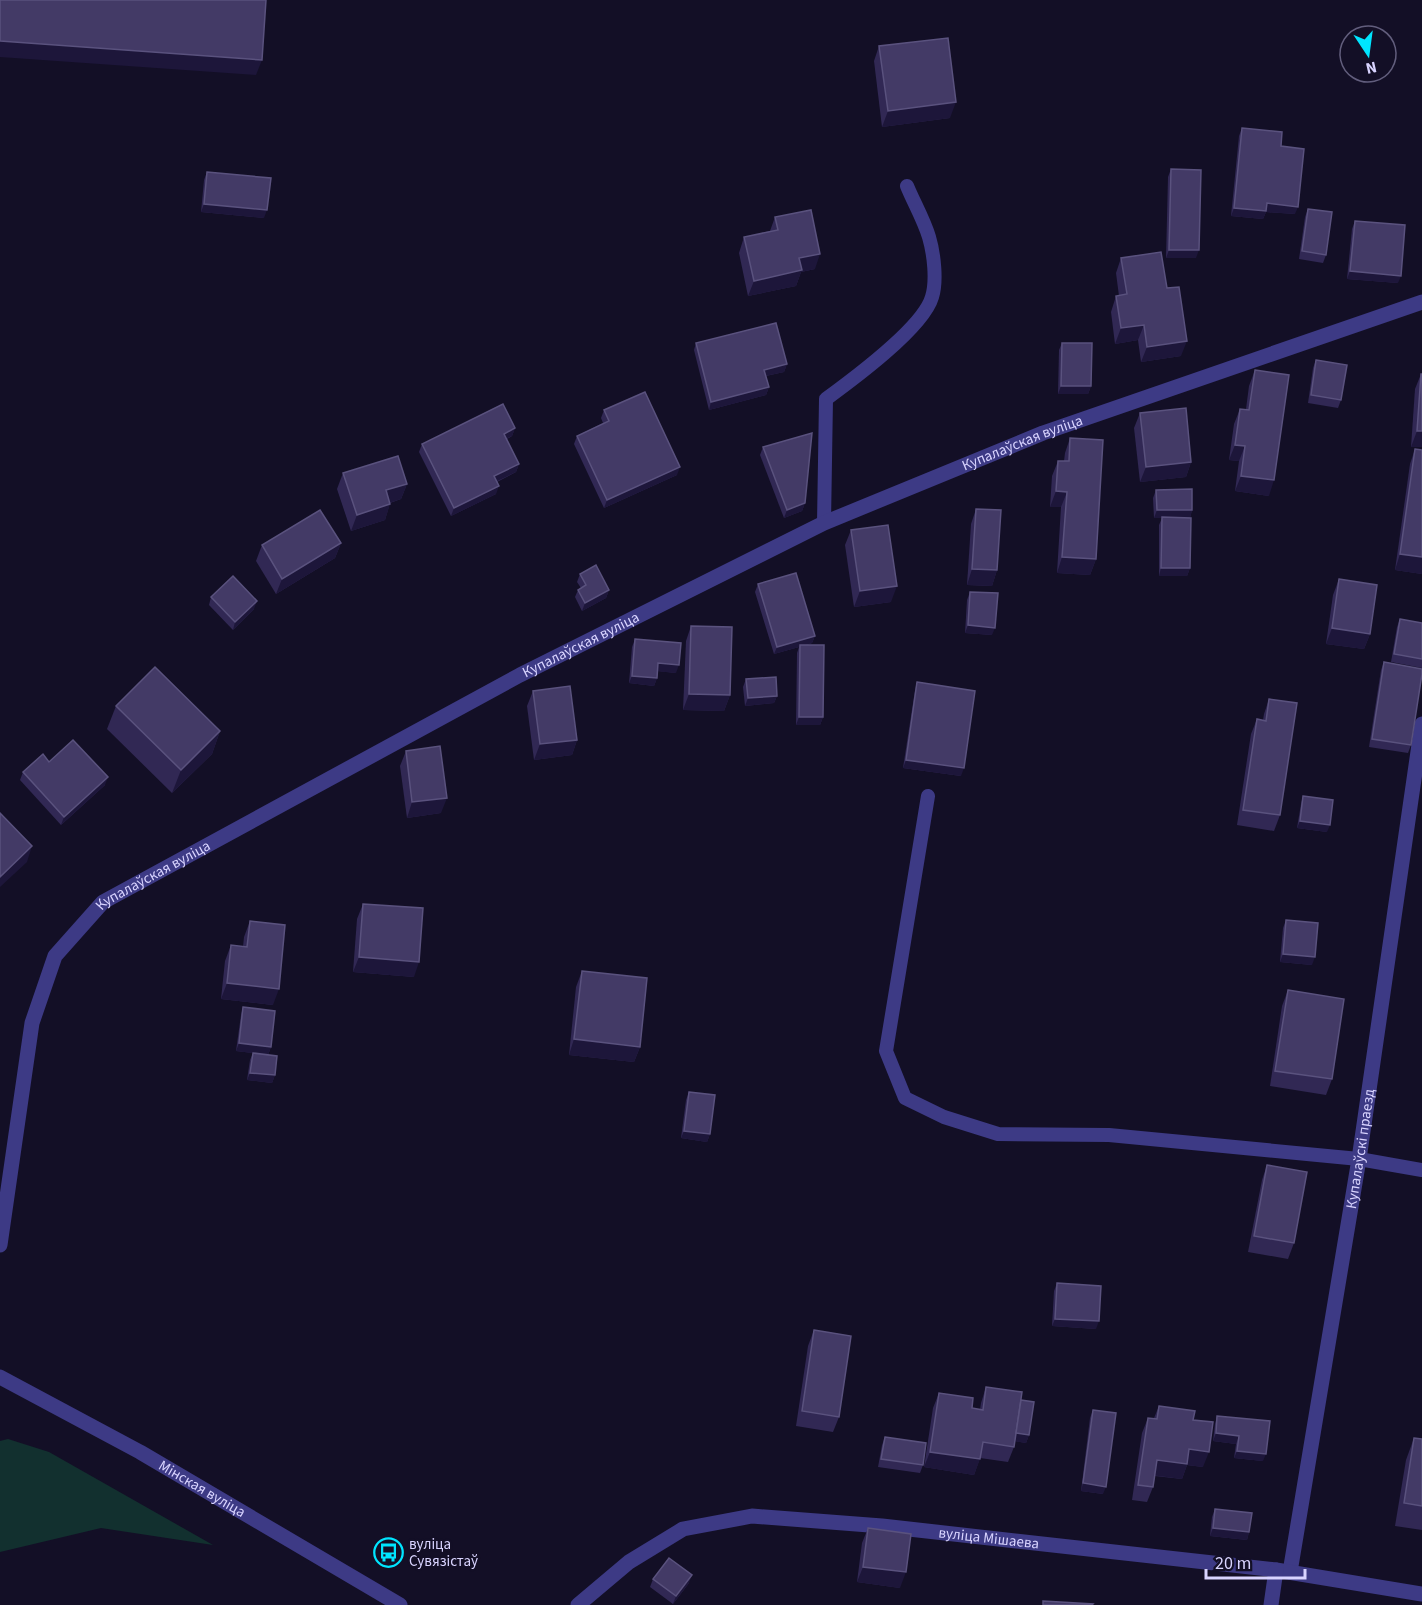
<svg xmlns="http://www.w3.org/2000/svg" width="1422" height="1605" viewBox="0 0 1422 1605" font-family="'Source Sans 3',sans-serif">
	<rect width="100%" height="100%" fill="#130f26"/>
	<!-- green -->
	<path fill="#12302f" d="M8,1439L49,1452L213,1545L101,1528L0,1552V1441Z"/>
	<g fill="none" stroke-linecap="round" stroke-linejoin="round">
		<!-- service -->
		<g stroke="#3d3a85" stroke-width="14">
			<path d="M824,523L826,399C852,380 923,328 932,297C937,281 934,254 929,237C924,220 914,203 907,186"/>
			<path d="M928,796L886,1051L905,1098L944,1117L998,1134L1109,1135L1359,1159L1422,1170"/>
		</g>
		<!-- minor -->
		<g stroke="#3d3a85" stroke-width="15">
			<path id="s1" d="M0,1245L32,1023L55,956L103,902L520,675L824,523L1043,433L1422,302"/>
			<path id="s2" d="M1290,1572L1359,1159L1422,724"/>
			<path id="s3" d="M578,1605L629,1562L683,1529L752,1516L882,1526L1276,1570L1422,1594"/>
			<path d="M1271,1605L1276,1570"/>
		</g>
		<!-- tertiary -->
		<path stroke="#3d3a85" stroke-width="15" id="s4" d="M0,1377L140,1452L400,1605"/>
	</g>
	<!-- wall -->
	<g fill="#312854">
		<path d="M879,46L950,118L882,127L874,61Z"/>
		<path d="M1242,128L1281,146L1295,214L1266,212L1263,219L1231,216L1239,136Z"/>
		<path d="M1171,169L1196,258H1166L1168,177Z"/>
		<path d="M207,172L264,218L201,212L204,180Z"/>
		<path d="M1308,209L1326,255L1323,263L1299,259L1305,217Z"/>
		<path d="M775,217L815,269L801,272L796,286L748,296L739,253L744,237L770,231Z"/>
		<path d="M1355,221L1398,283L1347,279L1352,229Z"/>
		<path d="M1121,258L1167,288L1181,356L1141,362L1138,340L1115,344L1111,312L1116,296H1119L1116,273Z"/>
		<path d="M696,343L787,364L784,372L766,376L769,387L766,395L709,410L694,350Z"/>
		<path d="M1062,343L1091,386L1088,394H1058L1059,350Z"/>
		<path d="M1316,360L1341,400L1338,408L1308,403L1313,368Z"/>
		<path d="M1255,370L1269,496L1235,491L1239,461L1229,460L1234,424L1240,409H1246L1249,386Z"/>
		<path d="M1421,374H1422V447H1411L1415,389Z"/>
		<path d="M604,410L677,475L604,508L574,444L577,436L603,423L601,418Z"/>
		<path d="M1140,413L1191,462L1186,477L1140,482L1134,428Z"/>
		<path d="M515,428L512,436L507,439L519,464L516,472L497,482L496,494L451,516L419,452L422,444Z"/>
		<path d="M1070,438L1096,559L1090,575L1057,573L1061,507H1050L1052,476L1058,461H1064L1065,453Z"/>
		<path d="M763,447L805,503L802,511L784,518L760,455Z"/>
		<path d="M1415,449L1422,450V574L1395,570L1410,464Z"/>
		<path d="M343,473L407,484L401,499L390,503L385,520L351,531L337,489Z"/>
		<path d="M1156,490L1192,510L1190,518V568L1187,576H1159V525L1162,518H1154L1153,498Z"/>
		<path d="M976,509L997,570L992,586L967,585L971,524Z"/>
		<path d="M851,530L891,602L854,607L845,545Z"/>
		<path d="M341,543L335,558L276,594L256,561L262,545Z"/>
		<path d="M580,574L609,590L606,598L582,611L575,597L578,590L581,588L577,582Z"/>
		<path d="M1339,579L1370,634L1364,649L1326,644L1333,595Z"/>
		<path d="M758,584L815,636L812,643L807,645L823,717L820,725H796L797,653L799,647L774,654L755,592Z"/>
		<path d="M970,592L992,635L965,633L967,600Z"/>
		<path d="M211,597L254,609L233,630L209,605Z"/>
		<path d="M1400,619L1422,623V668L1391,662L1397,627Z"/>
		<path d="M691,626L730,695L724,711L683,710L686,641Z"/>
		<path d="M635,639L676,673L658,671L657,678L654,686L629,683L632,647Z"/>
		<path d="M1384,662L1411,745L1408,753L1369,747L1381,670Z"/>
		<path d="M746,679L777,696L774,703L745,706L743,687Z"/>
		<path d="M917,682L961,776L903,768L915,690Z"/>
		<path d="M533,691L577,740L572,755L534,760L527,706Z"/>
		<path d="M1269,699L1280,815L1274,831L1237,825L1251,734L1257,719L1263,720L1264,714Z"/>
		<path d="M116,706L220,731L212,754L172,793L107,729Z"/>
		<path d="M406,751L441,813L407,818L400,766Z"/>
		<path d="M49,762L105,785L61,825L20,780L23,772Z"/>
		<path d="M1303,796L1327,832L1297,828L1301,804Z"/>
		<path d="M363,904L414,977L353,972L357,919Z"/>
		<path d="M1286,920L1312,965L1280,962L1283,928Z"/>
		<path d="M250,921L273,1005L221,999L225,961L231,945L243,947L244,937Z"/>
		<path d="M582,971L640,1047L634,1062L569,1055L576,987Z"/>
		<path d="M1288,990L1332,1079L1326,1095L1270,1086L1282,1006Z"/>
		<path d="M243,1007L271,1047L268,1055L275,1075L272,1083L247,1080L250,1060L253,1053L236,1051L241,1015Z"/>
		<path d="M689,1092L710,1134L707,1142L681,1138L686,1100Z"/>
		<path d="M1267,1165L1294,1243L1288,1259L1248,1252L1262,1180Z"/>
		<path d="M1057,1283L1096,1329L1052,1326L1054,1291Z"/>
		<path d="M814,1330L839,1417L833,1432L796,1426L808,1346Z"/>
		<path d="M986,1387L1021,1400L1029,1435L1026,1443L1015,1441L1014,1447L1008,1462L980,1458L974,1475L924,1467L933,1408L939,1393L972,1408L980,1410L981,1403Z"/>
		<path d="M1159,1406L1193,1420L1203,1467L1187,1465L1182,1479L1155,1476L1153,1487L1147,1502L1132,1500L1142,1433L1148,1418H1154Z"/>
		<path d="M1093,1410L1103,1494L1081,1491L1090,1418Z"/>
		<path d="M1217,1416L1263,1461L1234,1458L1236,1444L1213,1441L1215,1424Z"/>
		<path d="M885,1437L923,1465L920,1473L878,1467L882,1445Z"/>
		<path d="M1414,1438L1422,1439V1530L1395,1526L1406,1460Z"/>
		<path d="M1215,1509L1249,1532L1247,1540L1210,1536L1212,1517Z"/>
		<path d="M868,1528L900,1588L857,1582L862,1543Z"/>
		<path d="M653,1579L689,1583L673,1604L650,1587Z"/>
	</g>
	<!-- shaded-wall -->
	<g fill="#1d163a">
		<path d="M0,41L262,60L256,75L0,57Z"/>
		<path d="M956,102L950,118L882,127L888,111Z"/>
		<path d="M1267,203L1298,207L1295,214L1266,212L1263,219L1231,216L1234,208Z"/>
		<path d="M204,204L267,210L264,218L201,212Z"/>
		<path d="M1169,250H1199L1196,258H1166Z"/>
		<path d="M820,254L815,269L801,272L796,286L748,296L754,281L799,258Z"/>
		<path d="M1350,271L1401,276L1398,283L1347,279Z"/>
		<path d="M1144,325L1138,340L1115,344L1121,328Z"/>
		<path d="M1187,341L1181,356L1141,362L1147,347Z"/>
		<path d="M787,364L784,372L761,377L764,370Z"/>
		<path d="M1061,386H1091L1088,394H1058Z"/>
		<path d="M769,387L766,395L709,410L711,402Z"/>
		<path d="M515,428L512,436L501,441L504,434Z"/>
		<path d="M1417,431H1422V447H1411Z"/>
		<path d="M1235,445L1245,446L1239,461L1229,460Z"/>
		<path d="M1191,462L1186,477L1140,482L1146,467Z"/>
		<path d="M519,464L516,472L491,484L494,476Z"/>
		<path d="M680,467L677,475L604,508L607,500Z"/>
		<path d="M1241,476L1274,480L1269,496L1235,491Z"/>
		<path d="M407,484L401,499L380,506L386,490Z"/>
		<path d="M499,486L496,494L451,516L454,508Z"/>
		<path d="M1056,491L1067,492L1061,507H1050Z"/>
		<path d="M805,503L802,511L784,518L787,510Z"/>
		<path d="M390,504L385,520L351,531L357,515Z"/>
		<path d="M1157,510H1192L1190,518H1154Z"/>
		<path d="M341,543L335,558L276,594L282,579Z"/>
		<path d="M1400,554L1422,557V574L1395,570Z"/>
		<path d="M1062,557L1096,559L1090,575L1057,573Z"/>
		<path d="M1161,568H1190L1187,576H1159Z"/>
		<path d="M972,569L997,570L992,586L967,585Z"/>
		<path d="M897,586L891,602L854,607L860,591Z"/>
		<path d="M609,590L606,598L582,611L585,603Z"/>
		<path d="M257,601L254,609L233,630L235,622Z"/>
		<path d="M968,625L995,628L992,635L965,633Z"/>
		<path d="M1332,628L1370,634L1364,649L1326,644Z"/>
		<path d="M815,636L812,643L800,647V645L799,647L774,654L777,647Z"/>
		<path d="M658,663L679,665L676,673L655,671Z"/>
		<path d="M632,676L657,678L654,686L629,683Z"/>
		<path d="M689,694L730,695L724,711L683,710Z"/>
		<path d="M777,696L774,703L745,706L748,698Z"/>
		<path d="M799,717H823L820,725H796Z"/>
		<path d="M220,731L212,754L172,793L181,770Z"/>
		<path d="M577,740L572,755L534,760L540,744Z"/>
		<path d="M906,760L964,768L961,776L903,768Z"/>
		<path d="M108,777L105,785L61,825L64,817Z"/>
		<path d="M447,798L441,813L407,818L412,802Z"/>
		<path d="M1300,821L1330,825L1327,832L1297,828Z"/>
		<path d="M32,846L27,862L0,887V877Z"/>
		<path d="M1283,954L1315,957L1312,965L1280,962Z"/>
		<path d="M359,957L419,962L414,977L353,972Z"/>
		<path d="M227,983L279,989L273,1005L221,999Z"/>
		<path d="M574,1039L640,1047L634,1062L569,1055Z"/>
		<path d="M239,1043L271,1047L268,1055L236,1051Z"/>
		<path d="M250,1073L275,1075L272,1083L247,1080Z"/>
		<path d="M684,1131L710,1134L707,1142L681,1138Z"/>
		<path d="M1055,1319L1099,1321L1096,1329L1052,1326Z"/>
		<path d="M1015,1433L1029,1435L1026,1443L1012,1441Z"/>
		<path d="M1216,1433L1239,1436L1236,1444L1213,1441Z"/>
		<path d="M1189,1449L1209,1452L1203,1467L1187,1465L1182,1479L1151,1475L1157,1460Z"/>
		<path d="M1237,1451L1266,1454L1263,1461L1234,1458Z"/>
		<path d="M930,1452L980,1459L974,1475L924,1467Z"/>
		<path d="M1083,1483L1106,1487L1103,1494L1081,1491Z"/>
		<path d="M1213,1528L1249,1532L1247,1540L1210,1536Z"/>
		<path d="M863,1567L906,1572L900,1588L857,1582Z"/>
		<path d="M692,1575L689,1583L673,1604L676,1596Z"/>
	</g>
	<!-- building -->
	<g fill="#433a66" stroke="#5a527e" stroke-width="1.5">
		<path d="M0,0H266L262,60L0,41Z"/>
		<path d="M948,38L956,102L888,111L879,46Z"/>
		<path d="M1242,128L1282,132L1281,146L1304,149L1298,207L1267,203L1266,211L1234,208Z"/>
		<path d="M1171,169L1201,170L1199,250H1169Z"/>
		<path d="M207,172L271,178L267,210L204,204Z"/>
		<path d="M1308,209L1332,212L1326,255L1302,251Z"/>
		<path d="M811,210L820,254L799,258L802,270L754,281L744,237L778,230L775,217Z"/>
		<path d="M1355,221L1405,225L1401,276L1350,271Z"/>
		<path d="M1161,252L1167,288L1179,287L1187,341L1147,347L1144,325L1121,328L1116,296L1127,294L1121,258Z"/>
		<path d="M776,323L787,364L764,370L769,387L711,402L696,343Z"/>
		<path d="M1062,343H1092L1091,386H1061Z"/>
		<path d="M1316,360L1347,365L1341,400L1311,395Z"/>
		<path d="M1255,370L1289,375L1274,480L1241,476L1245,446L1235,445L1240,409L1249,410Z"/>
		<path d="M1421,374H1422V431H1417Z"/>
		<path d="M645,392L680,467L607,500L577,436L609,421L604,410Z"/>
		<path d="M503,404L515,428L504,434L519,464L494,476L499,486L454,508L422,444Z"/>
		<path d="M1186,408L1191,462L1146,467L1140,413Z"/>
		<path d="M812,433L805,503L787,510L763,447Z"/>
		<path d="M1070,438L1103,440L1096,559L1062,557L1067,492L1056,491L1058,461H1069Z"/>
		<path d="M1415,449L1422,450V557L1400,554Z"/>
		<path d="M398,456L407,484L386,490L390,504L357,515L343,473Z"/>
		<path d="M1192,489V510H1157L1156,490Z"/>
		<path d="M976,509L1001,510L997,570L972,569Z"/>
		<path d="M320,510L341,543L282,579L262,545Z"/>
		<path d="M1162,517L1191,518L1190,568H1161Z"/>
		<path d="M888,525L897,586L860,591L851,530Z"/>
		<path d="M596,565L609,590L585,603L578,590L586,585L580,574Z"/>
		<path d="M796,573L815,636L777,647L758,584Z"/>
		<path d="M233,576L257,601L235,622L211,597Z"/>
		<path d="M1339,579L1377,585L1370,634L1332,628Z"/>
		<path d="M970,592L998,593L995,628L968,625Z"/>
		<path d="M1400,619L1422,623V659L1394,654Z"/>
		<path d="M691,626L732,627L730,695L689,694Z"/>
		<path d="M635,639L681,643L679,665L658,663L657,678L632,676Z"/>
		<path d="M800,645H824L823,717H799Z"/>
		<path d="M1384,662L1422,669V674L1411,745L1372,739Z"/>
		<path d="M155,667L220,731L181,770L116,706Z"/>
		<path d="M776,677L777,696L748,698L746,679Z"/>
		<path d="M917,682L975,691L964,768L906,760Z"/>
		<path d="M570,686L577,740L540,744L533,691Z"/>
		<path d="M1269,699L1297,703L1280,815L1243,810L1257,719L1266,721Z"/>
		<path d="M73,740L108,777L64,817L23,772L43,754L49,762Z"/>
		<path d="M440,746L447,798L412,802L406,751Z"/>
		<path d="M1303,796L1333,800L1330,825L1300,821Z"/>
		<path d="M0,813L32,846L0,877Z"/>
		<path d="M363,904L423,908L419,962L359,957Z"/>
		<path d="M1286,920L1318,923L1315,957L1283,954Z"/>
		<path d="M250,921L285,925L279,989L227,983L231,945L247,947Z"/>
		<path d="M582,971L647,978L640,1047L574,1039Z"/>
		<path d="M1288,990L1344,999L1332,1079L1275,1071Z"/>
		<path d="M243,1007L275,1011L271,1047L239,1043Z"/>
		<path d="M253,1053L277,1056L275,1075L250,1073Z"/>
		<path d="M689,1092L715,1095L710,1134L684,1131Z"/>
		<path d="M1267,1165L1307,1172L1294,1243L1254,1236Z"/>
		<path d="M1057,1283L1101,1286L1099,1321L1055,1319Z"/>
		<path d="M814,1330L851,1336L839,1417L802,1411Z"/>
		<path d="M986,1387L1022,1392L1014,1447L983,1442L980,1459L930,1452L939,1393L973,1398L972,1408L983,1410Z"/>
		<path d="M1021,1400L1034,1402L1029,1435L1016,1433Z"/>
		<path d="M1159,1406L1195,1411L1193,1420L1213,1422L1209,1452L1189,1449L1187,1464L1157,1460L1153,1487L1138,1485L1148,1418L1157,1419Z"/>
		<path d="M1093,1410L1116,1413L1106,1487L1083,1483Z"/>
		<path d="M1217,1416L1270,1421L1266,1454L1237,1451L1239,1436L1216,1433Z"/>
		<path d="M885,1437L926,1443L923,1465L881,1459Z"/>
		<path d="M1414,1438L1422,1439V1506L1404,1503Z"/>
		<path d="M1215,1509L1252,1513L1249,1532L1213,1528Z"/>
		<path d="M868,1528L911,1534L906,1572L863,1567Z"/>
		<path d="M669,1558L692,1575L676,1596L653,1579Z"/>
		<path d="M1043,1601L1093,1604L1092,1605H1043Z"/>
	</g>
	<!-- icons -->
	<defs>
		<symbol id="bus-ring" viewBox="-11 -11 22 22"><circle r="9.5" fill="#130f26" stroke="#00e5ff" stroke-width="1.5"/><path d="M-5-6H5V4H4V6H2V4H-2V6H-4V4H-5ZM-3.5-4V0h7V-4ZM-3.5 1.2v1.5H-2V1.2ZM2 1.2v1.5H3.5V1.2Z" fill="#00e5ff"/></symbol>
	</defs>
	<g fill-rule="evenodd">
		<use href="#bus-ring" x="372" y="1536" width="33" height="33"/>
	</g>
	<g text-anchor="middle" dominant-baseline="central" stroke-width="4.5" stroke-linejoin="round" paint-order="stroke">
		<!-- street labels -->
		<g font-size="15" fill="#d9d4ff" stroke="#130f26">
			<text stroke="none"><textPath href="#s1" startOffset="1396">Купалаўская вуліца</textPath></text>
			<text stroke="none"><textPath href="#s1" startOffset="910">Купалаўская вуліца</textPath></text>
			<text stroke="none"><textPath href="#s1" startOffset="424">Купалаўская вуліца</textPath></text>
			<text stroke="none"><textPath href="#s2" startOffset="429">Купалаўскі праезд</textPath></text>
			<text stroke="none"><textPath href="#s4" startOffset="231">Мінская вуліца</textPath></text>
			<text stroke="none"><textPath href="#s3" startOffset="438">вуліца Мішаева</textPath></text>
		</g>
		<!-- poi labels -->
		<g font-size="15" fill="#d9d4ff" stroke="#130f26" text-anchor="start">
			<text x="409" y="1544">вуліца<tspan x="409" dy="17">Сувязістаў</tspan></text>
		</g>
	</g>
	<!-- north arrow -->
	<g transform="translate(1368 54) rotate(167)"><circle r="28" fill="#130f26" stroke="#625e7d" stroke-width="1.5"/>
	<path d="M0-4.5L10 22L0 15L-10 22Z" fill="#00e5ff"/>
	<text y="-9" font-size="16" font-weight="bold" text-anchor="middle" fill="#d9d4ff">N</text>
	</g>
	<!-- scale -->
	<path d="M1206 1569v9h99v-9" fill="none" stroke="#d9d4ff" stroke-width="3"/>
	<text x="1215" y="1569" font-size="18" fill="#d9d4ff" stroke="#130f26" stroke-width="4.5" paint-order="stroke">20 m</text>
</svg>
